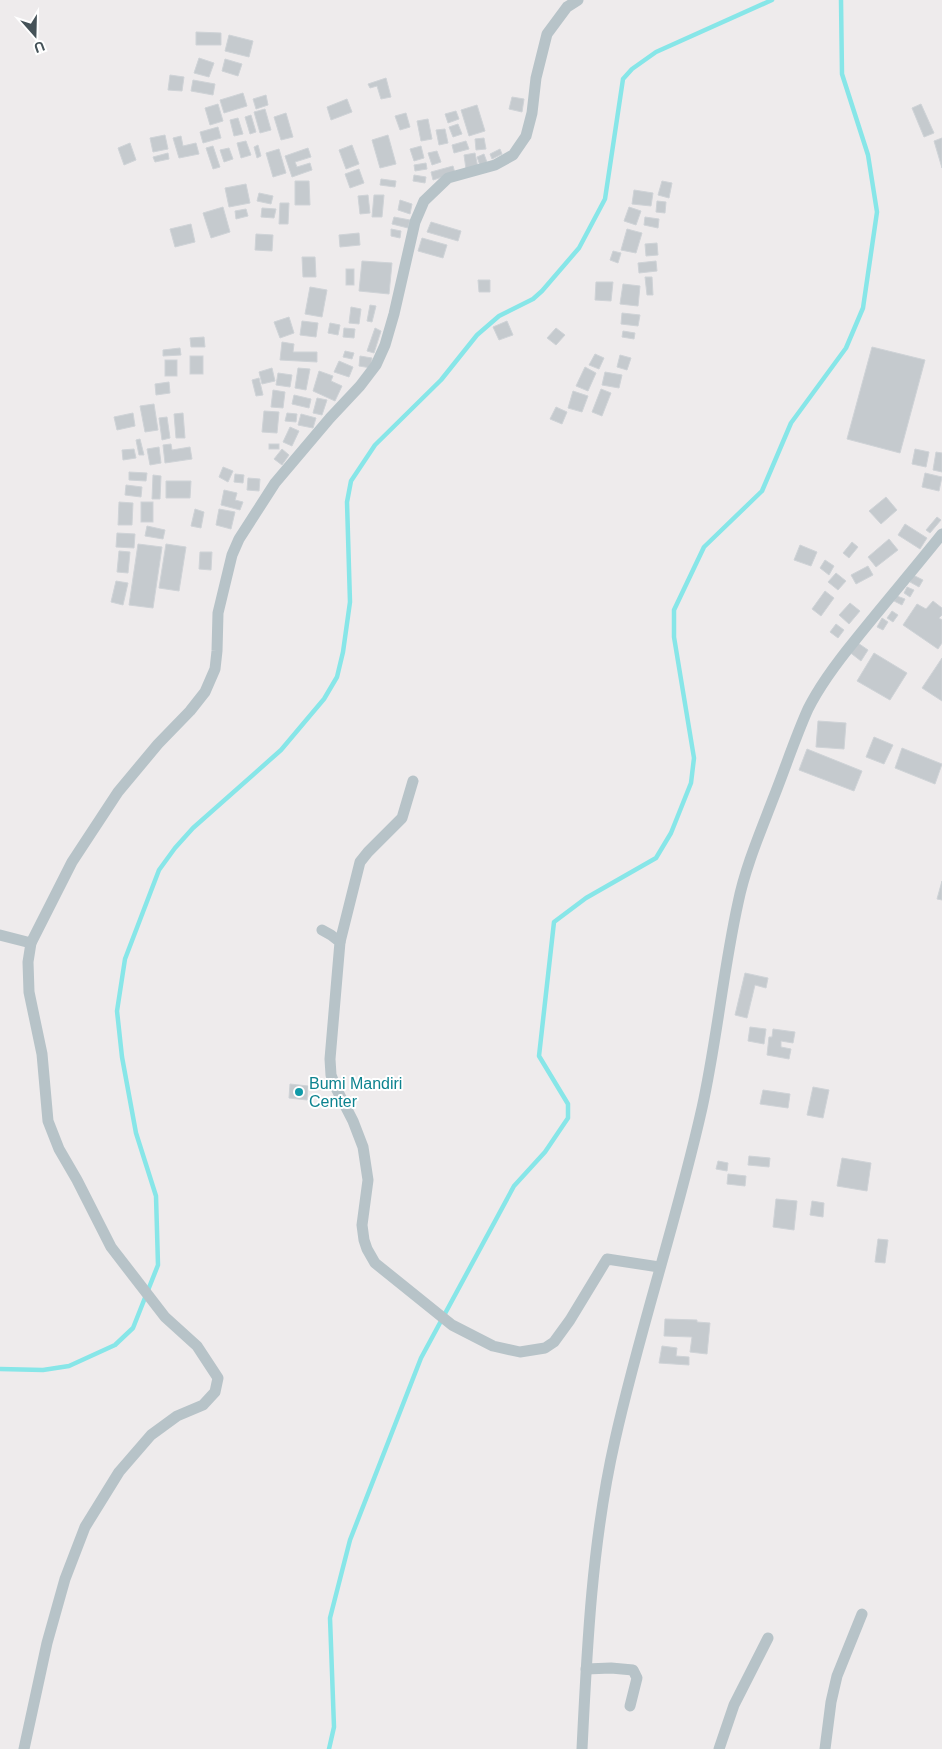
<svg xmlns="http://www.w3.org/2000/svg" width="942" height="1749" viewBox="0 0 942 1749" font-family="Helvetica,sans-serif">
	<rect width="100%" height="100%" fill="#eeebec"/>
	<g fill="none" stroke-linecap="round" stroke-linejoin="round">
		<!-- stream -->
		<g stroke="#87e6e8" stroke-width="4.5">
			<path d="M0,1369L43,1370L69,1366L115,1345L133,1328L158,1265L156,1196L136,1133L122,1057L117,1011L125,959L159,870L175,848L193,828L281,750L324,699L337,677L343,652L350,602L347,502L351,481L375,445L441,380L477,335L499,316L533,299L542,291L579,248L605,199L623,79L632,69L656,52L772,0"/>
			<path d="M329,1749L334,1727L330,1618L350,1540L421,1358L514,1186L545,1152L568,1118V1104L539,1056L554,922L586,898L656,858L671,833L691,783L694,758L674,637V610L704,547L762,491L791,423L846,348L863,308L877,212L868,155L842,74L841,0"/>
		</g>
	</g>
	<!-- building -->
	<g fill="#c5cace" stroke="#cfd3d7">
		<path d="M196,32L221,33V45H196Z"/>
		<path d="M229,35L253,41L249,57L225,51Z"/>
		<path d="M199,58L214,63L209,77L194,73Z"/>
		<path d="M225,59L242,64L238,76L222,71Z"/>
		<path d="M170,75L184,77L182,91L168,90Z"/>
		<path d="M386,78L391,97L381,99L377,86L370,88L368,84Z"/>
		<path d="M193,80L215,84L213,95L191,91Z"/>
		<path d="M243,93L247,106L224,113L220,100Z"/>
		<path d="M266,95L268,105L256,109L253,99Z"/>
		<path d="M512,97L524,99L522,112L509,109Z"/>
		<path d="M347,99L352,112L331,120L327,107Z"/>
		<path d="M218,104L223,121L210,125L205,108Z"/>
		<path d="M921,104L934,133L924,137L912,108Z"/>
		<path d="M477,105L485,131L469,136L461,110Z"/>
		<path d="M265,109L271,130L260,133L254,112Z"/>
		<path d="M456,111L459,119L448,123L445,114Z"/>
		<path d="M286,113L293,137L281,140L274,117Z"/>
		<path d="M406,113L410,127L400,130L395,116Z"/>
		<path d="M251,115L256,132L250,134L245,117Z"/>
		<path d="M238,118L243,134L234,136L230,120Z"/>
		<path d="M428,119L432,139L421,141L417,121Z"/>
		<path d="M458,124L462,134L453,137L449,127Z"/>
		<path d="M218,127L221,138L203,143L200,132Z"/>
		<path d="M445,129L448,143L439,145L436,130Z"/>
		<path d="M165,135L168,149L153,152L150,138Z"/>
		<path d="M388,135L396,164L380,168L372,140Z"/>
		<path d="M181,136L183,146L196,143L199,154L179,158L173,138Z"/>
		<path d="M484,138L486,149L476,150L475,139Z"/>
		<path d="M942,138V168L934,141Z"/>
		<path d="M246,141L251,155L241,158L237,143Z"/>
		<path d="M466,141L469,149L454,153L452,145Z"/>
		<path d="M130,143L136,160L124,165L118,148Z"/>
		<path d="M258,145L261,156L257,158L254,147Z"/>
		<path d="M352,145L359,164L346,169L339,150Z"/>
		<path d="M213,146L220,167L213,169L206,148Z"/>
		<path d="M421,146L424,158L414,161L410,149Z"/>
		<path d="M229,148L233,159L224,162L220,150Z"/>
		<path d="M308,148L311,157L295,162L297,167L310,163L312,170L292,177L285,156Z"/>
		<path d="M279,149L286,173L273,177L266,153Z"/>
		<path d="M500,149L502,154L492,159L490,154Z"/>
		<path d="M437,151L441,162L432,165L428,153Z"/>
		<path d="M168,153L169,159L155,162L153,157Z"/>
		<path d="M475,153L478,168L466,169L464,155Z"/>
		<path d="M484,154L488,165L481,168L477,157Z"/>
		<path d="M426,163L427,169L415,171L414,165Z"/>
		<path d="M453,166L455,173L433,180L431,172Z"/>
		<path d="M359,169L364,183L350,188L345,174Z"/>
		<path d="M414,175L426,177L425,183L413,181Z"/>
		<path d="M381,179L396,181L395,187L380,185Z"/>
		<path d="M295,181H309L310,205H295Z"/>
		<path d="M662,181L672,183L669,198L658,195Z"/>
		<path d="M246,184L250,203L229,207L225,188Z"/>
		<path d="M634,190L653,193L651,206L632,204Z"/>
		<path d="M259,193L273,196L271,204L257,201Z"/>
		<path d="M368,195L370,213L360,214L358,196Z"/>
		<path d="M374,195H384L382,217H372Z"/>
		<path d="M400,200L412,204L410,214L398,210Z"/>
		<path d="M657,201L666,202L665,213L656,212Z"/>
		<path d="M280,203H289L288,224H279Z"/>
		<path d="M223,207L230,232L211,238L203,213Z"/>
		<path d="M629,207L641,211L636,225L624,221Z"/>
		<path d="M262,208L276,209L274,218L261,217Z"/>
		<path d="M246,209L248,216L236,219L235,211Z"/>
		<path d="M394,217L410,220L408,228L392,224Z"/>
		<path d="M645,217L659,219L658,228L644,225Z"/>
		<path d="M431,222L461,231L458,241L427,232Z"/>
		<path d="M191,224L195,242L175,247L170,229Z"/>
		<path d="M391,229L401,231L400,238L391,236Z"/>
		<path d="M627,229L642,233L636,253L621,250Z"/>
		<path d="M359,233L360,245L340,247L339,235Z"/>
		<path d="M256,234L273,235L272,251L255,250Z"/>
		<path d="M422,238L447,245L443,258L418,251Z"/>
		<path d="M657,243L658,255L646,256L645,244Z"/>
		<path d="M613,251L621,253L618,263L610,260Z"/>
		<path d="M302,257H315L316,277H303Z"/>
		<path d="M362,261L392,263L389,294L359,291Z"/>
		<path d="M656,261L657,271L639,273L638,263Z"/>
		<rect x="346" y="269" width="8" height="16"/>
		<path d="M645,277H652L653,295H647Z"/>
		<path d="M478,280H490V292H479Z"/>
		<path d="M596,282H613L611,301L595,300Z"/>
		<path d="M623,284L640,286L638,306L620,304Z"/>
		<path d="M310,287L327,290L322,317L305,314Z"/>
		<path d="M370,305L376,306L372,322L367,321Z"/>
		<path d="M351,307L361,309L359,324L349,323Z"/>
		<path d="M622,313L640,315L638,326L621,324Z"/>
		<path d="M289,317L294,333L280,338L274,322Z"/>
		<path d="M302,321L318,323L316,337L300,335Z"/>
		<path d="M507,321L513,335L499,340L493,327Z"/>
		<path d="M330,323L340,325L338,335L328,333Z"/>
		<path d="M344,328L355,329L354,338L343,337Z"/>
		<path d="M375,328L381,331L374,353L367,351Z"/>
		<path d="M556,328L565,335L556,345L547,338Z"/>
		<path d="M623,331L635,333L634,339L622,337Z"/>
		<path d="M204,337L205,347H191L190,338Z"/>
		<path d="M282,342L294,344L293,352H317V362L280,360Z"/>
		<path d="M872,347L925,360L900,453L847,439Z"/>
		<path d="M180,348L181,355L163,356V350Z"/>
		<path d="M345,351L354,353L352,359L343,357Z"/>
		<path d="M595,354L604,358L599,369L589,365Z"/>
		<path d="M620,355L631,358L627,370L617,367Z"/>
		<rect x="190" y="356" width="13" height="18"/>
		<path d="M360,356L372,358L371,368L359,366Z"/>
		<rect x="165" y="360" width="12" height="16"/>
		<path d="M339,361L353,367L349,377L334,372Z"/>
		<path d="M585,367L596,373L588,391L576,386Z"/>
		<path d="M272,368L275,381L262,384L259,372Z"/>
		<path d="M298,368L310,369L306,390L295,388Z"/>
		<path d="M319,371L333,376L331,381L342,386L335,401L313,391Z"/>
		<path d="M605,372L622,375L619,388L602,385Z"/>
		<path d="M278,373L292,375L290,387L276,385Z"/>
		<path d="M259,378L263,395L256,396L252,380Z"/>
		<path d="M169,382L170,393L156,395L155,384Z"/>
		<path d="M601,389L611,393L602,416L592,412Z"/>
		<path d="M273,390L285,392L283,408L271,407Z"/>
		<path d="M573,391L588,396L582,412L568,408Z"/>
		<path d="M294,395L311,399L309,408L292,404Z"/>
		<path d="M317,398L327,400L322,415L313,413Z"/>
		<path d="M154,404L158,430L145,432L140,406Z"/>
		<path d="M556,407L567,412L562,424L550,419Z"/>
		<path d="M264,411L279,412L277,433L262,432Z"/>
		<path d="M133,413L135,426L117,430L114,417Z"/>
		<path d="M183,413L185,438H176L174,414Z"/>
		<path d="M287,413L297,414L296,422L285,421Z"/>
		<path d="M301,414L316,418L313,428L298,425Z"/>
		<path d="M167,417L170,438L162,440L159,418Z"/>
		<path d="M290,427L299,431L292,446L283,442Z"/>
		<path d="M140,439L144,455H139L136,440Z"/>
		<path d="M171,444L172,450L190,447L192,459L165,463L163,445Z"/>
		<rect x="269" y="444" width="10" height="5"/>
		<path d="M159,447L161,463L150,465L147,449Z"/>
		<path d="M134,449L136,458L123,460L122,450Z"/>
		<path d="M282,449L289,455L282,465L274,459Z"/>
		<path d="M915,449L929,452L926,467L912,464Z"/>
		<path d="M936,452L942,453V472L933,470Z"/>
		<path d="M223,467L233,471L228,482L219,477Z"/>
		<path d="M129,472L147,473L146,481L129,480Z"/>
		<path d="M925,473L942,477L939,491L922,487Z"/>
		<path d="M235,474L244,475L243,483L234,482Z"/>
		<path d="M153,475L161,476L160,499H152Z"/>
		<path d="M248,478L260,479L259,491L247,490Z"/>
		<path d="M166,481H191L190,498H166Z"/>
		<path d="M126,485L142,487L141,497L125,495Z"/>
		<path d="M224,490L237,493L235,500L243,502L240,510L221,505Z"/>
		<path d="M886,497L897,510L881,524L869,511Z"/>
		<path d="M119,502L133,503L132,525H118Z"/>
		<rect x="141" y="502" width="12" height="20"/>
		<path d="M195,509L204,512L201,528L191,526Z"/>
		<path d="M219,509L235,512L231,529L216,525Z"/>
		<path d="M937,517L941,520L930,533L926,530Z"/>
		<path d="M905,524L927,538L920,549L898,535Z"/>
		<path d="M147,526L165,530L163,539L145,536Z"/>
		<path d="M117,533L135,534L134,548L116,547Z"/>
		<path d="M889,539L898,550L876,567L868,557Z"/>
		<path d="M852,542L858,547L849,558L843,553Z"/>
		<path d="M138,544L162,547L153,608L129,605Z"/>
		<path d="M166,544L186,547L179,591L159,588Z"/>
		<path d="M800,545L817,552L811,566L794,560Z"/>
		<path d="M119,551L130,552L128,573L117,572Z"/>
		<path d="M200,552H212L211,570L199,569Z"/>
		<path d="M825,560L834,566L829,575L820,568Z"/>
		<path d="M868,566L873,575L856,584L851,575Z"/>
		<path d="M836,573L846,581L838,590L828,582Z"/>
		<path d="M913,575L923,580L919,587L910,582Z"/>
		<path d="M116,581L128,583L123,605L111,602Z"/>
		<path d="M907,587L914,590L910,597L904,593Z"/>
		<path d="M825,591L834,598L821,616L812,609Z"/>
		<path d="M897,596L905,599L902,605L894,601Z"/>
		<path d="M933,601L942,608V615L939,618L942,620V643L938,649L903,625L917,604L926,609Z"/>
		<path d="M850,603L860,611L849,624L839,615Z"/>
		<path d="M892,611L898,615L893,622L887,618Z"/>
		<path d="M882,618L888,622L883,630L877,627Z"/>
		<path d="M836,624L844,630L838,638L830,632Z"/>
		<path d="M855,641L868,650L861,661L848,651Z"/>
		<path d="M874,653L907,673L890,700L857,681Z"/>
		<path d="M942,658V701L922,688Z"/>
		<path d="M818,721L846,723L844,749L816,747Z"/>
		<path d="M874,737L893,745L884,764L866,757Z"/>
		<path d="M902,748L942,764L935,784L895,768Z"/>
		<path d="M807,749L862,771L854,791L799,770Z"/>
		<path d="M942,881V900L937,899Z"/>
		<path d="M745,973L768,978L766,988L755,985L747,1018L735,1015Z"/>
		<path d="M750,1027L766,1029L764,1044L748,1041Z"/>
		<path d="M773,1029L795,1032L793,1043L781,1041V1047L791,1049L789,1059L767,1055L769,1037H772Z"/>
		<path d="M290,1084L308,1086L307,1100L289,1098Z"/>
		<path d="M813,1087L829,1090L823,1118L807,1115Z"/>
		<path d="M763,1090L790,1094L788,1108L760,1104Z"/>
		<path d="M749,1156L770,1158L769,1167L748,1165Z"/>
		<path d="M842,1158L871,1163L867,1191L837,1186Z"/>
		<path d="M718,1161L728,1163L727,1171L716,1169Z"/>
		<path d="M728,1174L746,1176L745,1186L727,1184Z"/>
		<path d="M776,1199L797,1201L794,1230L773,1227Z"/>
		<path d="M812,1201L824,1203L823,1217L810,1215Z"/>
		<path d="M878,1239L888,1240L885,1263L875,1262Z"/>
		<path d="M665,1319L697,1320V1322L710,1323L707,1354L690,1352L692,1337L664,1336Z"/>
		<path d="M662,1346L677,1348L676,1356L689,1357V1365L659,1363Z"/>
	</g>
	<g fill="none" stroke-linecap="round" stroke-linejoin="round">
		<!-- street -->
		<g stroke="#b7c3c8" stroke-width="11">
			<path d="M322,930L331,935L340,942L330,1059L331,1075L336,1088L353,1121L363,1147L368,1180L362,1225L364,1240L367,1249L375,1263L452,1325L493,1346L520,1352L545,1348L554,1342L570,1320L607,1259L659,1267"/>
			<path d="M0,935L31,943"/>
			<path d="M340,942L360,862L368,852L402,818L413,781"/>
			<path d="M586,1669L611,1668L633,1670L637,1678L630,1706"/>
			<path d="M24,1749L47,1643L65,1579L85,1527L119,1472L151,1435L177,1416L203,1405L215,1392L218,1378L197,1346L165,1317L111,1247L77,1180L59,1149L48,1121L42,1054L29,992L28,962L31,943L72,862L118,792L158,744L190,711L205,692L215,669L217,651L218,613L232,555L239,539L275,483L330,418L360,386L376,365L385,345L394,314L415,222L424,201L448,178L495,165L513,155L526,136L532,113L536,78L547,34L567,7L578,0"/>
			<path d="M582,1749C587,1646 592,1541 615,1440C640,1328 677,1220 702,1108C717,1040 723,971 738,903C745,868 760,833 773,799C785,769 795,738 808,709C821,683 838,661 856,639C884,604 914,569 942,534"/>
			<path d="M719,1749L734,1705L768,1638"/>
			<path d="M825,1749L831,1702L837,1676L862,1614"/>
		</g>
	</g>
	<!-- markers -->
	<circle fill="#0f9aa8" stroke="#fff" stroke-width="2" cx="299" cy="1092" r="5"/>
	<g text-anchor="middle" dominant-baseline="central" stroke-width="4" stroke-linejoin="round" paint-order="stroke">
		<!-- culture labels -->
		<g font-size="16" fill="#0d838f" stroke="#fff" text-anchor="start">
			<text x="309" y="1083">Bumi Mandiri<tspan x="309" dy="18">Center</tspan></text>
		</g>
	</g>
	<!-- north arrow -->
	<g transform="translate(35 35) rotate(160)" stroke="#ffffff" stroke-width="4" paint-order="stroke">
	<path d="M0-4L9 19L0 12L-9 19Z" fill="#455258"/>
	<text y="-8" font-size="14" font-weight="bold" text-anchor="middle" fill="#455258">U</text>
	</g>
</svg>
